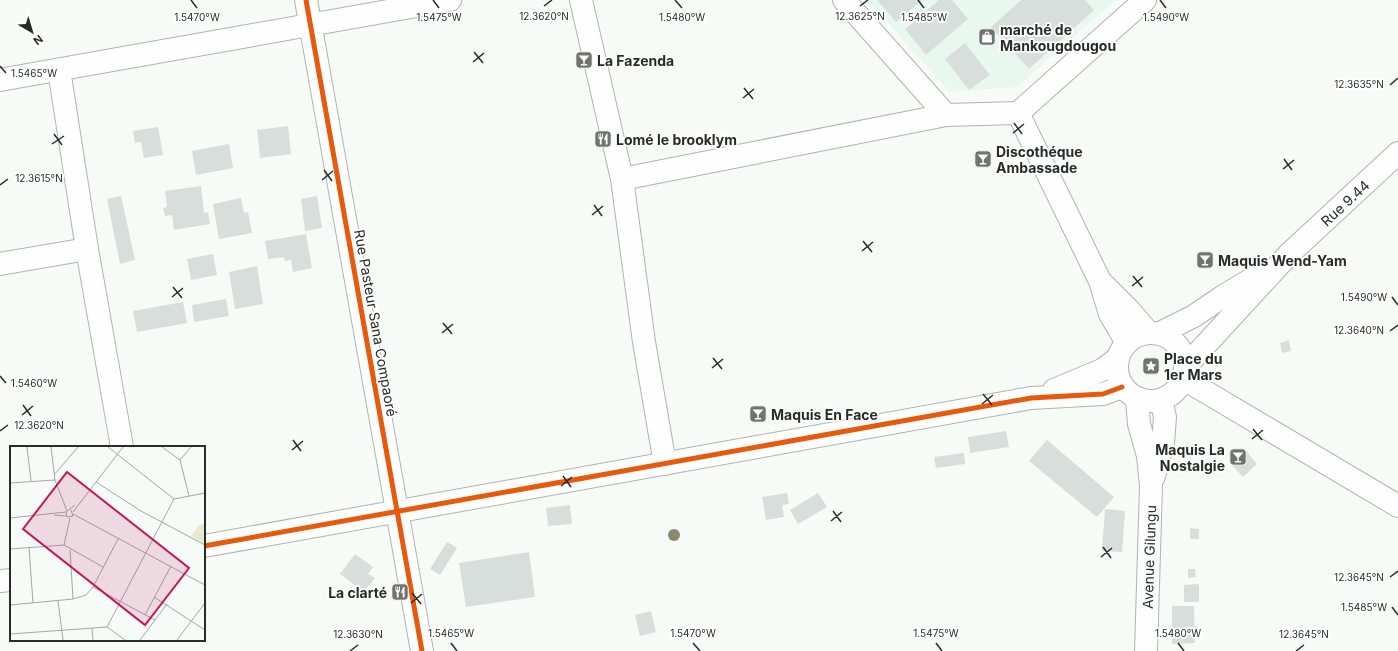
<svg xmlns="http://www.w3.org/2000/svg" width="1398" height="651" viewBox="0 0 1398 651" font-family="Inter,sans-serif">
	<rect width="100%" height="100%" fill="#f6fbf8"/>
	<!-- built -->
	<path fill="#e9f8ef" d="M868,0H1115L1017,87L949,92Z"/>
	<!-- building -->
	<g fill="#d8dedc">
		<path d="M877,0H922L896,22Z"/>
		<path d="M939,0H952L968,19L926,55L905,29Z"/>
		<path d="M1021,0H1085L1094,10L1029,69L991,27Z"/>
		<path d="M965,43L990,75L969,90L945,59Z"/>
		<path d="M288,126L291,154L260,158L257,130Z"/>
		<path d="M158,127L163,155L144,158L141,142L135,143L133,131Z"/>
		<path d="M229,144L233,168L196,175L192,151Z"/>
		<path d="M201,186L204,213L208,212L210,224L174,230L172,215L165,216L163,208L167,207L165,191Z"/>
		<path d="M121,196L135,260L120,264L107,199Z"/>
		<path d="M317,196L322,228L305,231L301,199Z"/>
		<path d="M241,198L244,213L248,212L252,233L219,239L213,204Z"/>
		<path d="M306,234L312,268L293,272L291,260L285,261L284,257L268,259L265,241Z"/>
		<path d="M213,254L217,275L191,280L187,259Z"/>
		<path d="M257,266L263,304L235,309L229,272Z"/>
		<path d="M226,299L229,316L194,322L192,305Z"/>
		<path d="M183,302L187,323L137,332L133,311Z"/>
		<path d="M1289,340L1291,351L1282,353L1280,343Z"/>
		<path d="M1006,431L1009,447L970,453L968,437Z"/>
		<path d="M1047,440L1114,497L1097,517L1029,461Z"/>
		<path d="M1246,451L1257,464L1243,477L1231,464Z"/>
		<path d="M964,453L965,464L936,468L934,457Z"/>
		<path d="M787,493L789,504L782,505L784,517L766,520L762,497Z"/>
		<path d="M818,493L827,507L798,524L790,510Z"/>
		<path d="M570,505L572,524L548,526L546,508Z"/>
		<path d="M1105,509L1125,511L1122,552L1102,551Z"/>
		<path d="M1190,528L1199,529V539H1190Z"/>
		<path d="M447,542L457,548L440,575L430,569Z"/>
		<path d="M529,552L535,597L466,607L459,563Z"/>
		<path d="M355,554L373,567L368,574L375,578L364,592L340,574Z"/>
		<path d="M1188,569H1195L1196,577L1188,578Z"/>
		<path d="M1199,584V602H1184V585Z"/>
		<path d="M1172,606H1194L1195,643L1172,644Z"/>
		<path d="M651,611L656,632L640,636L635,615Z"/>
	</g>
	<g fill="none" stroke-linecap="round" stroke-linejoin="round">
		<defs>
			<g id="street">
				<path d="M306,0L422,651"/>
				<path d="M581,0L622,179L644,342L665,464"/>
				<path d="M844,0L946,115"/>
				<path d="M59,70L87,249L122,447"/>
				<path d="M0,80L450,0"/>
				<path d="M1018,113L1100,281L1110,314L1127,343"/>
				<path d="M622,179L946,115L1018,113L1145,0"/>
				<path d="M0,264L87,249"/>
				<path d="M1101,282L1129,310L1148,332"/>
				<circle cx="1151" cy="367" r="34"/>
				<path d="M1160,333L1194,316L1222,297L1262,273"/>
				<path id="s1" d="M1186,366L1290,253L1398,153"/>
				<path d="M1184,379L1398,506"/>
				<path d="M1054,390L1102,370L1117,359"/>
				<path d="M1137,399L1139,424L1148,456L1151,486L1146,651"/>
				<path d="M1154,476L1163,443L1165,417L1161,400"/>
				<path d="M204,546L1031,398L1103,394L1122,387"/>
				<path d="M0,581L11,580"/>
			</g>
		</defs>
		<!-- street casing -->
		<use href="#street" stroke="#aeb4b0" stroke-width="24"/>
		<!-- street -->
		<use href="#street" stroke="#fefefe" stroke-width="22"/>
		<defs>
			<g id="cycleway">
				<path d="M306,0L422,651"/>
				<path d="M204,546L1031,398L1103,394L1122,387"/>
			</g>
		</defs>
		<!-- cycleway casing -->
		<use href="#cycleway" stroke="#fff" stroke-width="8"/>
		<!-- cycleway -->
		<use href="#cycleway" stroke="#e8590c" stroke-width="5"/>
	</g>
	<!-- trees -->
	<circle fill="#8a8970" cx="674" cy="535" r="6"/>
	<!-- ticks -->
	<path fill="none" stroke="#272c29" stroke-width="1.5" d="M191,0L197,8M433,0L439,8M675,0L682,8M918,0L924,8M1160,0L1166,8M544,6L552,0M860,6L868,0M474,52L483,63M473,62L484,53M0,66L6,73M1390,85L1398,78M744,88L753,99M743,98L754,89M1014,123L1022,134M1013,133L1024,124M54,134L62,145M52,144L64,136M1284,159L1292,170M1283,169L1294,160M324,170L332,181M322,180L333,171M0,185L8,179M594,205L602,216M592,215L603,206M863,241L872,252M862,251L873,242M1133,276L1142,287M1132,286L1143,277M173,287L182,298M172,297L183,288M1392,297L1398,305M443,323L452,334M1390,331L1398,325M442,333L453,324M713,358L722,369M712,368L723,359M0,376L6,383M983,394L992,405M982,404L993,395M23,405L31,416M22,415L33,406M1253,429L1262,440M0,431L8,425M1252,439L1263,430M293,440L301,451M292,450L303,441M563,476L571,487M561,486L572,477M833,511L841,522M831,521L842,512M1103,547L1111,558M1101,557L1112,548M1390,577L1398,571M412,593L421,604M411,603L422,594M1392,607L1398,615M451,643L457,651M693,643L700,651M936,643L942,651M1178,643L1184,651M350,651L358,645M1296,651L1304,645"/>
	<!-- icons -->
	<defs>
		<symbol id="shop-square" viewBox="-11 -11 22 22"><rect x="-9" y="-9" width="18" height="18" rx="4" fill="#6f7471" stroke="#fff"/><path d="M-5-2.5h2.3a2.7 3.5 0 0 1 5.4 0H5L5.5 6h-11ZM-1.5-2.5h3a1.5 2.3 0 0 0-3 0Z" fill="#fff"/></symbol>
		<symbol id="bar-square" viewBox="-11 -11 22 22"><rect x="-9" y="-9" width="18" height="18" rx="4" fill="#6f7471" stroke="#fff"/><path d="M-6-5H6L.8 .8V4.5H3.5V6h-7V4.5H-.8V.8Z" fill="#fff"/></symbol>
		<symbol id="restaurant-square" viewBox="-11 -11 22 22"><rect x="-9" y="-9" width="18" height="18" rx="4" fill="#6f7471" stroke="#fff"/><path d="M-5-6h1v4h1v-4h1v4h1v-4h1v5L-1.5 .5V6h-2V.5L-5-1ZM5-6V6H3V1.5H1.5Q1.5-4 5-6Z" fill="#fff"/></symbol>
		<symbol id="sight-square" viewBox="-11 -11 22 22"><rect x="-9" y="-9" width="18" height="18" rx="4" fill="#6f7471" stroke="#fff"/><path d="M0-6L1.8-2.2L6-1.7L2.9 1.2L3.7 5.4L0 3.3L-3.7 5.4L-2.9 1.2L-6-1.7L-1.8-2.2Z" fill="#fff"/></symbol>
	</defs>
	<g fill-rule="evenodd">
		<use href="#shop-square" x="977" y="27" width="20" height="20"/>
		<use href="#bar-square" x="574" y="50" width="20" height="20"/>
		<use href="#restaurant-square" x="593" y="129" width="20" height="20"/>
		<use href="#bar-square" x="973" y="149" width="20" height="20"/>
		<use href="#bar-square" x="1195" y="250" width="20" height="20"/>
		<use href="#sight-square" x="1141" y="356" width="20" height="20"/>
		<use href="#bar-square" x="748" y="404" width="20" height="20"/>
		<use href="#bar-square" x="1228" y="447" width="20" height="20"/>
		<use href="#restaurant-square" x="390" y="582" width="20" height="20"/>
	</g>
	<g text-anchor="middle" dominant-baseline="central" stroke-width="3.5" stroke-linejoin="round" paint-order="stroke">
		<!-- poi labels -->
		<g font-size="14" font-weight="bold" fill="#272c29" stroke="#fff" text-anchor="start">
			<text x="1000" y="29">marché de<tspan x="1000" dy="16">Mankougdougou</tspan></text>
			<text x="597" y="60">La Fazenda</text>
			<text x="616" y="139">Lomé le brooklym</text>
			<text x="996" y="151">Discothéque<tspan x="996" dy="16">Ambassade</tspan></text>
			<text x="1218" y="260">Maquis Wend-Yam</text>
			<text x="1164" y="358">Place du<tspan x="1164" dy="16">1er Mars</tspan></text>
			<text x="771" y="414">Maquis En Face</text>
			<text x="1225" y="449" text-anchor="end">Maquis La<tspan x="1225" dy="16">Nostalgie</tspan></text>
			<text x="387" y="592" text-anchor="end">La clarté</text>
		</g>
		<!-- street labels -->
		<g font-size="14" fill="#272c29" stroke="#fff">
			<text stroke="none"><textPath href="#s1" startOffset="228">Rue 9.44</textPath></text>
			<text transform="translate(376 323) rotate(80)">Rue Pasteur Sana Compaoré</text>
			<text transform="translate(1149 557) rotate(-88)">Avenue Gilungu</text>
		</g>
	</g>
	<!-- overview -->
	<g transform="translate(10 446)">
		<rect width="195" height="195" fill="#f6fbf8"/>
		<path d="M195,78V98L181,90L189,79Z" fill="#e9e9cf"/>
		<path fill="none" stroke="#a3a8a5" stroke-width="1" d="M17,1L21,35M41,1L45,34L57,65M98,1L164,53M152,1L170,14L179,50M170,14L181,1M44,29L68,1M86,36L131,65L195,99M0,37L45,34M164,53L195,47M61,64L63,70L57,71L56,66L65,59M63,66L113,1M63,68L195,139M44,69L56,70M0,72L56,66M54,99L60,72M19,101L23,157M0,103L54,99L93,121M60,104L63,153M83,141L145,174M144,151L195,184M48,155L53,194M0,159L63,153L76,149L83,141L108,93M135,169L161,120M97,181L164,53M82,182L83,194M0,188L97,181L115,194M130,194L157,158M167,194L195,157"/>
		<path fill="#c2185b" fill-opacity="0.15" stroke="#c2185b" stroke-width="2" d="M57,26L179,122L135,179L13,83Z"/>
		<rect width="195" height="195" fill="none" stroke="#272c29" stroke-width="2"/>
	</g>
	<g font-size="10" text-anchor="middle" fill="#272c29" stroke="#fff" stroke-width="3.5" stroke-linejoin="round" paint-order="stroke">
		<text x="544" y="20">12.3620°N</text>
		<text x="860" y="20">12.3625°N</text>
		<text x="197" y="21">1.5470°W</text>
		<text x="439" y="21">1.5475°W</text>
		<text x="682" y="21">1.5480°W</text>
		<text x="924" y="21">1.5485°W</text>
		<text x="1166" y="21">1.5490°W</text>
		<text x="34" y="77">1.5465°W</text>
		<text x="1359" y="88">12.3635°N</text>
		<text x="39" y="182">12.3615°N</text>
		<text x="1364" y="301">1.5490°W</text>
		<text x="1359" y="334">12.3640°N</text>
		<text x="34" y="387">1.5460°W</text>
		<text x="39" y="429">12.3620°N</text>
		<text x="1359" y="581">12.3645°N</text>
		<text x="1364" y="611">1.5485°W</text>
		<text x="451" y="637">1.5465°W</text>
		<text x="693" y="637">1.5470°W</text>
		<text x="936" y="637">1.5475°W</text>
		<text x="1178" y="637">1.5480°W</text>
		<text x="358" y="638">12.3630°N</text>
		<text x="1304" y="638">12.3645°N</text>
	</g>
	<!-- north arrow -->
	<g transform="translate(32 32) rotate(142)" stroke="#ffffff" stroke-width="3" paint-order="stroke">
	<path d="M0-3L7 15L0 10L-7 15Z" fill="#272c29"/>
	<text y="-6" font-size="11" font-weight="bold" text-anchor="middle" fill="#272c29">N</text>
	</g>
</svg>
